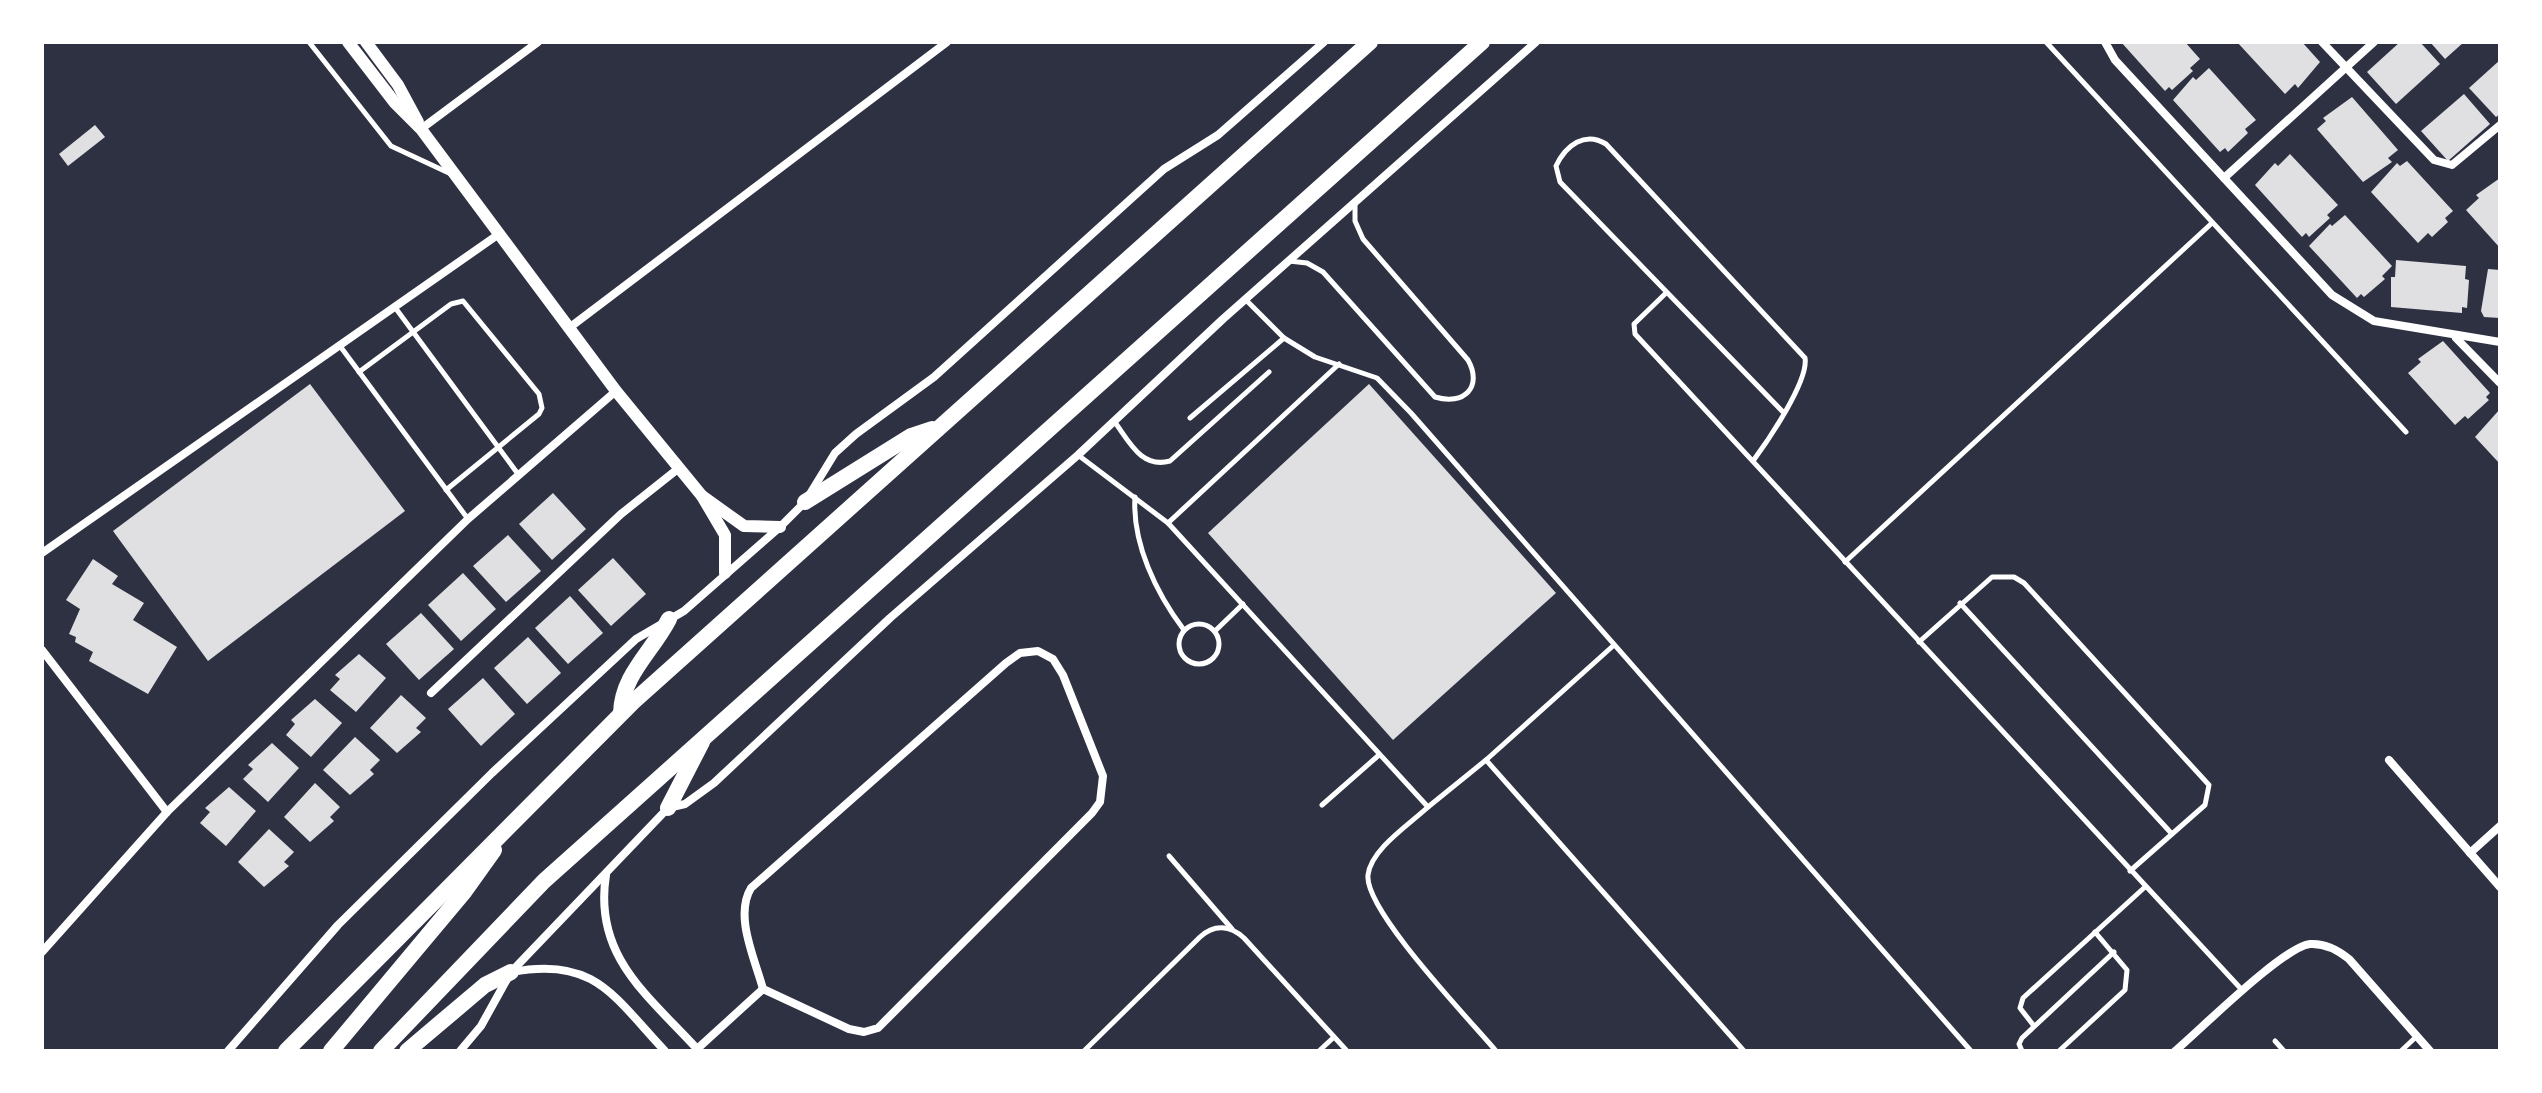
<svg xmlns="http://www.w3.org/2000/svg" width="2542" height="1093" viewBox="0 0 2542 1093" font-family="'Crimson Pro',serif">
	<rect width="100%" height="100%" fill="#2d3142"/>
	<!-- building -->
	<g fill="#e0e0e3">
		<path d="M2121,42H2185L2200,59L2190,68L2193,71L2172,90L2169,87L2165,91Z"/>
		<path d="M2237,42H2302L2320,62L2298,88L2295,84L2285,94Z"/>
		<path d="M2400,42H2420L2440,64L2396,104L2367,72Z"/>
		<path d="M2430,42H2464L2445,59Z"/>
		<path d="M2500,60V114L2496,117L2469,88Z"/>
		<path d="M2209,68L2256,120L2245,129L2248,133L2228,152L2225,148L2220,152L2173,100L2193,77L2196,80Z"/>
		<path d="M2464,94L2490,124L2448,161L2421,131Z"/>
		<path d="M2352,97L2398,150L2388,158L2392,162L2363,182L2317,129L2326,121L2323,118Z"/>
		<path d="M95,125L105,137L68,166L59,154Z"/>
		<path d="M2290,154L2338,205L2327,215L2330,218L2309,237L2306,233L2302,237L2255,185L2275,163L2278,166Z"/>
		<path d="M2407,161L2453,211L2445,218L2448,222L2432,237L2428,233L2418,243L2371,192L2397,163L2400,166Z"/>
		<path d="M2500,178V248L2466,210L2479,198L2476,195Z"/>
		<path d="M2345,215L2392,266L2382,276L2385,279L2364,297L2361,294L2357,298L2309,246L2330,224L2332,226Z"/>
		<path d="M2396,260L2466,266L2465,279L2469,280L2467,308L2462,307V313L2391,307V277H2395Z"/>
		<path d="M2488,269L2500,270V318L2484,317L2481,311Z"/>
		<path d="M2443,341L2490,393L2486,397L2489,400L2468,419L2465,416L2455,425L2408,373L2421,362L2418,359Z"/>
		<path d="M310,384L405,511L208,661L113,531Z"/>
		<path d="M1369,384L1556,593L1393,740L1208,533Z"/>
		<path d="M2500,409V464L2475,437Z"/>
		<path d="M553,493L586,529L552,560L519,524Z"/>
		<path d="M508,535L541,571L506,602L473,566Z"/>
		<path d="M613,558L646,594L611,626L578,590Z"/>
		<path d="M93,559L118,576L112,584L144,603L133,620L177,647L148,694L89,661L93,652L75,642L76,637L69,634L80,609L66,600Z"/>
		<path d="M463,573L496,609L461,641L428,605Z"/>
		<path d="M570,596L603,633L568,664L535,628Z"/>
		<path d="M421,613L454,649L419,680L386,644Z"/>
		<path d="M528,637L561,673L527,704L494,668Z"/>
		<path d="M359,654L386,678L356,712L330,690L340,679L335,675Z"/>
		<path d="M483,678L515,714L481,746L448,709Z"/>
		<path d="M401,695L426,718L416,728L421,732L397,753L370,728Z"/>
		<path d="M315,699L342,723L311,757L286,735L295,724L291,720Z"/>
		<path d="M355,737L380,760L370,770L374,774L350,795L323,770Z"/>
		<path d="M272,743L299,768L268,802L243,779L253,769L248,765Z"/>
		<path d="M315,783L340,807L330,817L334,821L310,842L284,817Z"/>
		<path d="M229,787L256,811L226,846L200,823L210,812L205,808Z"/>
		<path d="M269,829L294,852L284,862L289,866L264,887L238,862Z"/>
	</g>
	<g fill="none" stroke-linecap="round" stroke-linejoin="round">
		<!-- service -->
		<g stroke="#fff" stroke-width="5">
			<path d="M309,42L391,146L451,174"/>
			<path d="M2046,42L2406,432"/>
			<path d="M1289,261L1307,263L1323,272L1435,397C1464,406 1483,387 1468,360L1363,239L1355,221V203"/>
			<path d="M1666,293L1634,324L1635,334L2243,991"/>
			<path d="M1246,300L1284,338L1315,357L1377,378L1411,413L1971,1051"/>
			<path d="M394,306L518,474"/>
			<path d="M340,346L468,519"/>
			<path d="M359,372L451,304L463,301L539,394L542,408L539,414L446,490"/>
			<path d="M1190,418L1284,338"/>
			<path d="M1114,421C1129,441 1141,469 1170,461L1269,372"/>
			<path d="M1078,455L1168,523L1428,807C1410,824 1371,849 1368,875C1364,910 1470,1020 1496,1051"/>
			<path d="M1753,461C1767,442 1809,381 1805,358L1606,144C1585,131 1566,145 1556,166L1560,182L1783,412"/>
			<path d="M1135,497C1132,543 1156,593 1184,630"/>
			<path d="M1168,523L1339,364"/>
			<path d="M1845,562L2212,223"/>
			<path d="M1960,603L2172,834"/>
			<circle cx="1199" cy="644" r="20"/>
			<path d="M1215,631L1243,604"/>
			<path d="M1919,642L1992,577H2014L2024,583L2209,785L2205,805L2130,871"/>
			<path d="M1614,645L1486,760L1744,1051"/>
			<path d="M1322,805L1379,755"/>
			<path d="M1428,807L1486,760"/>
			<path d="M1169,856L1232,929"/>
			<path d="M2034,1026L2020,1008L2023,998L2145,887"/>
			<path d="M2275,1041L2284,1051"/>
			<path d="M1084,1051L1200,937C1214,924 1230,925 1244,938L1347,1051"/>
			<path d="M1319,1051L1334,1037"/>
			<path d="M2022,1051L2019,1044L2022,1038L2114,952"/>
			<path d="M2059,1051L2125,990L2127,970L2095,932"/>
			<path d="M2401,1051L2417,1036"/>
		</g>
		<!-- minor -->
		<g stroke="#fff" stroke-width="8">
			<path d="M2105,42L2115,60L2332,295L2374,321L2500,342"/>
			<path d="M2322,42L2434,160L2452,165L2500,125"/>
			<path d="M421,129L538,42"/>
			<path d="M2224,178L2374,42"/>
			<path d="M569,328L947,42"/>
			<path d="M2456,338L2500,383"/>
			<path d="M42,553L499,234"/>
			<path d="M42,650L167,812"/>
			<path d="M1038,651L1053,659L1063,675L1103,776L1100,802L1092,813L878,1028L864,1032L849,1029L763,989C755,959 734,916 751,888L1006,663L1020,653Z"/>
			<path d="M431,693L621,514L679,468"/>
			<path d="M2389,760L2500,887"/>
			<path d="M2470,853L2500,826"/>
			<path d="M606,875C593,957 649,996 699,1051"/>
			<path d="M42,952L167,812L468,519L616,391"/>
			<path d="M512,972C595,956 614,997 665,1051"/>
			<path d="M696,1050L763,989"/>
			<path d="M228,1051L338,925L492,773L636,639L684,611L780,527L805,502L835,453L856,434L934,377L1164,169L1218,135L1324,42"/>
			<path d="M460,1051L481,1026L511,972L668,808L685,804L714,783L890,618L1078,455L1223,319L1536,42"/>
			<path d="M2175,1051C2200,1030 2283,947 2310,944C2325,943 2338,950 2349,959L2430,1051"/>
		</g>
		<!-- tertiary -->
		<g stroke="#fff" stroke-width="12">
			<path d="M348,42L395,103L421,129L616,391L702,496L725,535V573"/>
			<path d="M366,42L398,85L418,122"/>
			<path d="M702,496L744,526L780,527"/>
		</g>
		<!-- primary -->
		<g stroke="#fff" stroke-width="16">
			<path d="M805,502L911,436L932,429"/>
			<path d="M621,713C622,675 652,652 669,619"/>
			<path d="M668,808L702,742"/>
			<path d="M286,1051L633,702L1370,42"/>
			<path d="M331,1051L464,892L494,850"/>
			<path d="M381,1051L544,881L1482,42"/>
			<path d="M407,1051L485,985L511,972"/>
		</g>
	</g>
	<!-- border -->
	<rect width="2542" height="1093" fill="none" stroke="#ffffff" stroke-width="88"/>
</svg>
